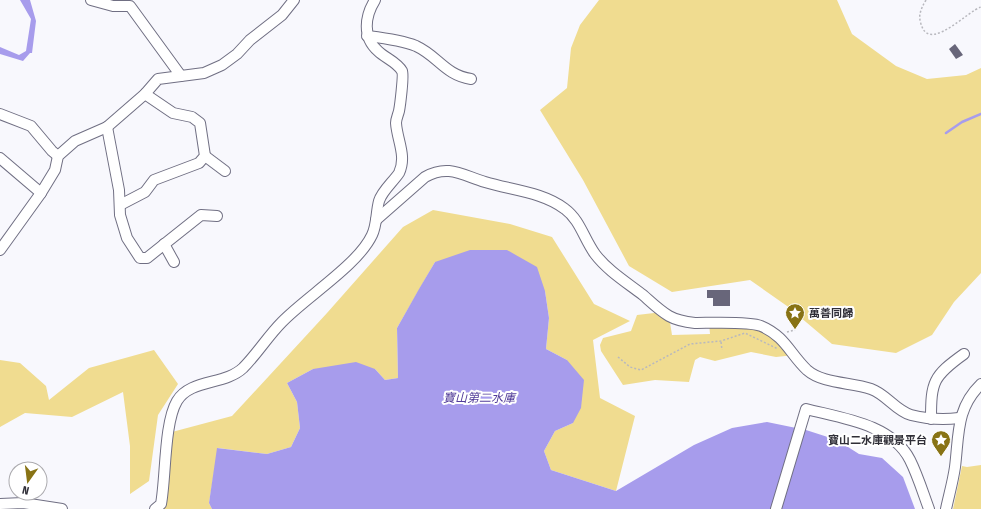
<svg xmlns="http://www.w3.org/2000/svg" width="981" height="509" viewBox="0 0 981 509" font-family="'Fira Sans Condensed','Noto Sans TC',sans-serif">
	<rect width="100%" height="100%" fill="#f8f8fd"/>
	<!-- green -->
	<g fill="#f0dc90">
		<path d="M599,0H837L852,34L896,66L927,79L966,75L981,68V273L954,302L932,335L896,353L832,344L787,306L750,280L672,292L629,266L583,180L540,110L567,88L571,48L580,25Z"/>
		<path d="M433,210L510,224L552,237L594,304L630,321L593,340L600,398L635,416L616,491L551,470L544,451L555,431L573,423L567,360L546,349L549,318L545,291L435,262L397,328L398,378L385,380L375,369H313L287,383L297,402L300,428L291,447L267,454L218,448L209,503L212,509H157L172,432L232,416L327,313L403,227Z"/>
		<path d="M658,308L669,316L672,335L710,334L709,323L760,325L795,355L776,357L751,352L715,361L700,357L695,360L689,382L655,380L623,385L601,351L600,345L603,338L631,331L637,315L654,313Z"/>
		<path d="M154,350L178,384L158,415L149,481L130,494V446L123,392L72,417L25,413L0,427V360L20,363L46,386L49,400L89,368Z"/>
		<path d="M981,465V509H953L962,466L967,467Z"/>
	</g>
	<!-- water -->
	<g fill="#a79cec">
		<path d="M20,0H30L36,21L32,53H30L23,61L0,54V47L19,55L26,51L31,19Z"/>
		<path d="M470,250H507L537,267L545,291L549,318L546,349L567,360L584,380L581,408L573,423L555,431L544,451L551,470L616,491L694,445L732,428L767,422L806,430L837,440L859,454L882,458L903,477L915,509H212L209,503L217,448L267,454L291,447L300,428L297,402L287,383L313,369L356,362L375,369L385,380L398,378L397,328L419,289L435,262Z"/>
	</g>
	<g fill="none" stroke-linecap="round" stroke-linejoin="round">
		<!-- stream -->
		<path stroke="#a79cec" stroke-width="2.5" d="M946,133L962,122L981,114"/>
	</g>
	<!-- building -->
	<g fill="#68667a">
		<path d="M955,44L963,55L956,59L949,49Z"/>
		<path d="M707,290H730V306H713V298H707Z"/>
	</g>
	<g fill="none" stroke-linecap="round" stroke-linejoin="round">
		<defs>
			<g id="minor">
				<path d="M91,0L113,6H130L181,76"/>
				<path d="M367,36C383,38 401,40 416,46C438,56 445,75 471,79"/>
				<path d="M0,114L31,126L52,151L58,156"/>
				<path d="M107,127L119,190L120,215L127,238L140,258H147L201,215L217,216"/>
				<path d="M205,156L225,171"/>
				<path d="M0,158L41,193"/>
				<path d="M120,205L145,192L154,180L199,163L205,156L200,123L192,117L173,113L145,94"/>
				<path d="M376,220L425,177C448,164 462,175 485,182C511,190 543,192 565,209C580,220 584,239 595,254C607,270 626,282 643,295C651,302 659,310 669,316C676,320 686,322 695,323C710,323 749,321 761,326C785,336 790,354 807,370C823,384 851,382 871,389C886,394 896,411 911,415C927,419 943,420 959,418"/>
				<path d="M164,244L174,262"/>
				<path d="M0,250L41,193L55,170L58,156L75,141L107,127L145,94L158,79L204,73L222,65L237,54L250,40L282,15L294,0"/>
				<path d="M931,419C931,382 933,376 964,354"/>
				<path d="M0,504L23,503L62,509"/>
				<path d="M155,509L161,504C166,477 164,423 177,401C190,379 225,385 243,368C257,354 268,336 282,322C306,297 358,265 372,235C377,225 376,212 379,201C382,191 393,182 399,173C407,156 397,140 396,123C396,119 398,115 399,111C400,106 404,75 402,71C397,62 385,58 378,51C362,37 365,16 375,0"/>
				<path d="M776,509L806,409C841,418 892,424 910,460C918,476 923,493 929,509"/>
				<path d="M946,509C949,495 953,481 955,467C959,435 956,408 981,384"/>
			</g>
		</defs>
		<!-- minor casing -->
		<use href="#minor" stroke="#706f83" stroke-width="12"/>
		<!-- path -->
		<g stroke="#b8b8be" stroke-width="1.5" stroke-dasharray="2 2" stroke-linecap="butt">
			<path d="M926,0C923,5 921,9 920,14C919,19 921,25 923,29C934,48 968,11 981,7"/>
			<path d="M787,332L795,330"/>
			<path d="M721,342L722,350"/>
			<path d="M618,357L630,367L641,370L690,344L721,341L745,333L778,349"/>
		</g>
		<!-- minor -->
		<use href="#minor" stroke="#fff" stroke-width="10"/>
	</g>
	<!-- icons -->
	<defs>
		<symbol id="sight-pin" viewBox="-11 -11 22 30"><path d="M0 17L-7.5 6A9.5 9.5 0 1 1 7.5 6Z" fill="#887315" stroke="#fff"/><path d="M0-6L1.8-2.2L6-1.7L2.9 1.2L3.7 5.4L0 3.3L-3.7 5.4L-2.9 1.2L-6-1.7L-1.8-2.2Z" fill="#fff"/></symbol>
	</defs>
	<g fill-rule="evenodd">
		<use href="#sight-pin" x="784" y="302" width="22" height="30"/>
		<use href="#sight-pin" x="930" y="429" width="22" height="30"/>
	</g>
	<g text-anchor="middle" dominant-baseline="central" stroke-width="4" stroke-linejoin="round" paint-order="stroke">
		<!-- poi labels -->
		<g font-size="11" font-weight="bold" fill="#2f2e37" stroke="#fff" text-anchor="start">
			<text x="809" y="313">萬善同歸</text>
			<text x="927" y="440" text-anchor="end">寶山二水庫觀景平台</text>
		</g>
		<!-- water labels -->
		<g font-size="12" font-style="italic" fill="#513b98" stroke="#fff">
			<text x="479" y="398">寶山第二水庫</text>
		</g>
	</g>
	<!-- north arrow -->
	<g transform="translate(28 481) rotate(194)"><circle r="19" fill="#ffffff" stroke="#acabaf"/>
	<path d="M0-3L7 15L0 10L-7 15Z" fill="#887315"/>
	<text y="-6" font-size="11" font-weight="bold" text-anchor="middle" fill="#2f2e37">N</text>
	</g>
</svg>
